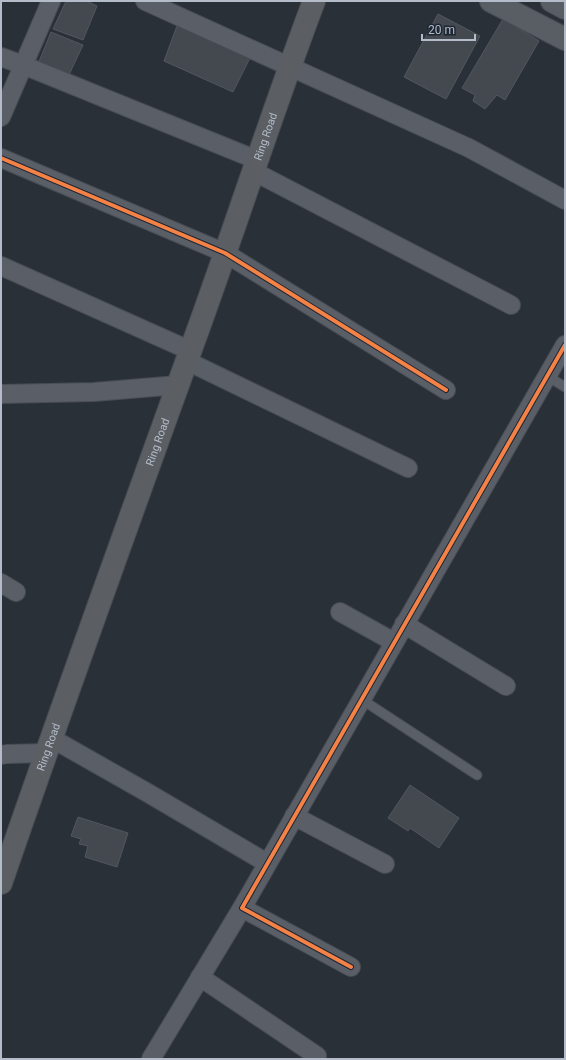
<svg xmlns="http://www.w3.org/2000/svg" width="566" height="1060" viewBox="0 0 566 1060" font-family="Roboto,sans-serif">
	<rect width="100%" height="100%" fill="#2a3038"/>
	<!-- building -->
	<g fill="#444950" stroke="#52575f">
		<path d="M66,1H87L97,6L83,40L53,29Z"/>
		<path d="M438,14L480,36L446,99L404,77Z"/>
		<path d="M503,19L539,41L505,100L497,95L485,109L473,101L475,95L462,88Z"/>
		<path d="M178,23L250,58L233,92L164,61Z"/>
		<path d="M51,32L83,45L68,77L38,64Z"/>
		<path d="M410,785L459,818L439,848L410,828L408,831L388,818Z"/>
		<path d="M78,817L128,833L117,867L85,857L88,846L79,844L81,839L71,836Z"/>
	</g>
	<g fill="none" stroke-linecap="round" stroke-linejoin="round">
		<defs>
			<g id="service">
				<path d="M547,376L565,387"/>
				<path d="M361,699L477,775"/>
			</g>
			<g id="minor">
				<path d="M145,1L469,148L565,200"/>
				<path d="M1,57L23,65L257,160"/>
				<path d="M1,117L51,1"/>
				<path d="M1,158L225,253L446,390"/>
				<path d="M253,171L511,305"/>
				<path d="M1,266L191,351"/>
				<path d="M187,361L408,468"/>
				<path d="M1,394L94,392L178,385"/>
				<path d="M1,583L16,592"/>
				<path d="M340,612L394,642"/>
				<path d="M404,624L506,686"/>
				<path d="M51,738L148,793L267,863"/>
				<path d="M1,755L7,754L46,753"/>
				<path d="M294,816L385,864"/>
				<path d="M351,967L242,908L565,345"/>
				<path d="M200,977L317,1056"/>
				<path d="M151,1059L242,908"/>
			</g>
			<g id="secondary">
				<path d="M491,1L565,39"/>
				<path d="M552,1L565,8"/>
			</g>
			<g id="trunk">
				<path id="s1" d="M1,883C61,708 124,534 187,360C231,241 269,120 314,1"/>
			</g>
		</defs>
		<!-- service casing -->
		<use href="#service" stroke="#484c53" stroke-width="11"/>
		<!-- minor casing -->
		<use href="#minor" stroke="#484c53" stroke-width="20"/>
		<!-- secondary casing -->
		<use href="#secondary" stroke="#484c53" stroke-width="24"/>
		<!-- trunk casing -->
		<use href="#trunk" stroke="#474c53" stroke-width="24"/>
		<!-- service -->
		<use href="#service" stroke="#5a5e66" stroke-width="9"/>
		<!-- minor -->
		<use href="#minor" stroke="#5a5e66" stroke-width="18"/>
		<!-- secondary -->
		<use href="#secondary" stroke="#595d64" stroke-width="22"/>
		<!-- trunk -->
		<use href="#trunk" stroke="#5b5f64" stroke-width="22"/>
		<defs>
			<g id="cycleway">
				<path d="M1,158L225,253L446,390"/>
				<path d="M351,967L242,908L565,345"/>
			</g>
		</defs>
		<!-- cycleway casing -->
		<use href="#cycleway" stroke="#1d2633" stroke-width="6"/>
		<!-- cycleway -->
		<use href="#cycleway" stroke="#f48246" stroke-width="4"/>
	</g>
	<g text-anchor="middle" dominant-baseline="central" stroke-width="4" stroke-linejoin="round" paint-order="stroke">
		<!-- street labels -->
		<g font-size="11" fill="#b4bcc9" stroke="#1d2633">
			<text stroke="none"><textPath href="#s1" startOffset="792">Ring Road</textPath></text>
			<text stroke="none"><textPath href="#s1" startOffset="468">Ring Road</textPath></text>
			<text stroke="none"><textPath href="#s1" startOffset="144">Ring Road</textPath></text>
		</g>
	</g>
	<!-- border -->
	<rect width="566" height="1060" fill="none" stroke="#b4bcc9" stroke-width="4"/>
	<!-- scale -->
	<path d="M422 34v6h53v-6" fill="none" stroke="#b4bcc9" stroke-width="2"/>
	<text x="428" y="34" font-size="12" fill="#b4bcc9" stroke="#1d2633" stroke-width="3" paint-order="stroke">20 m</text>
</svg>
